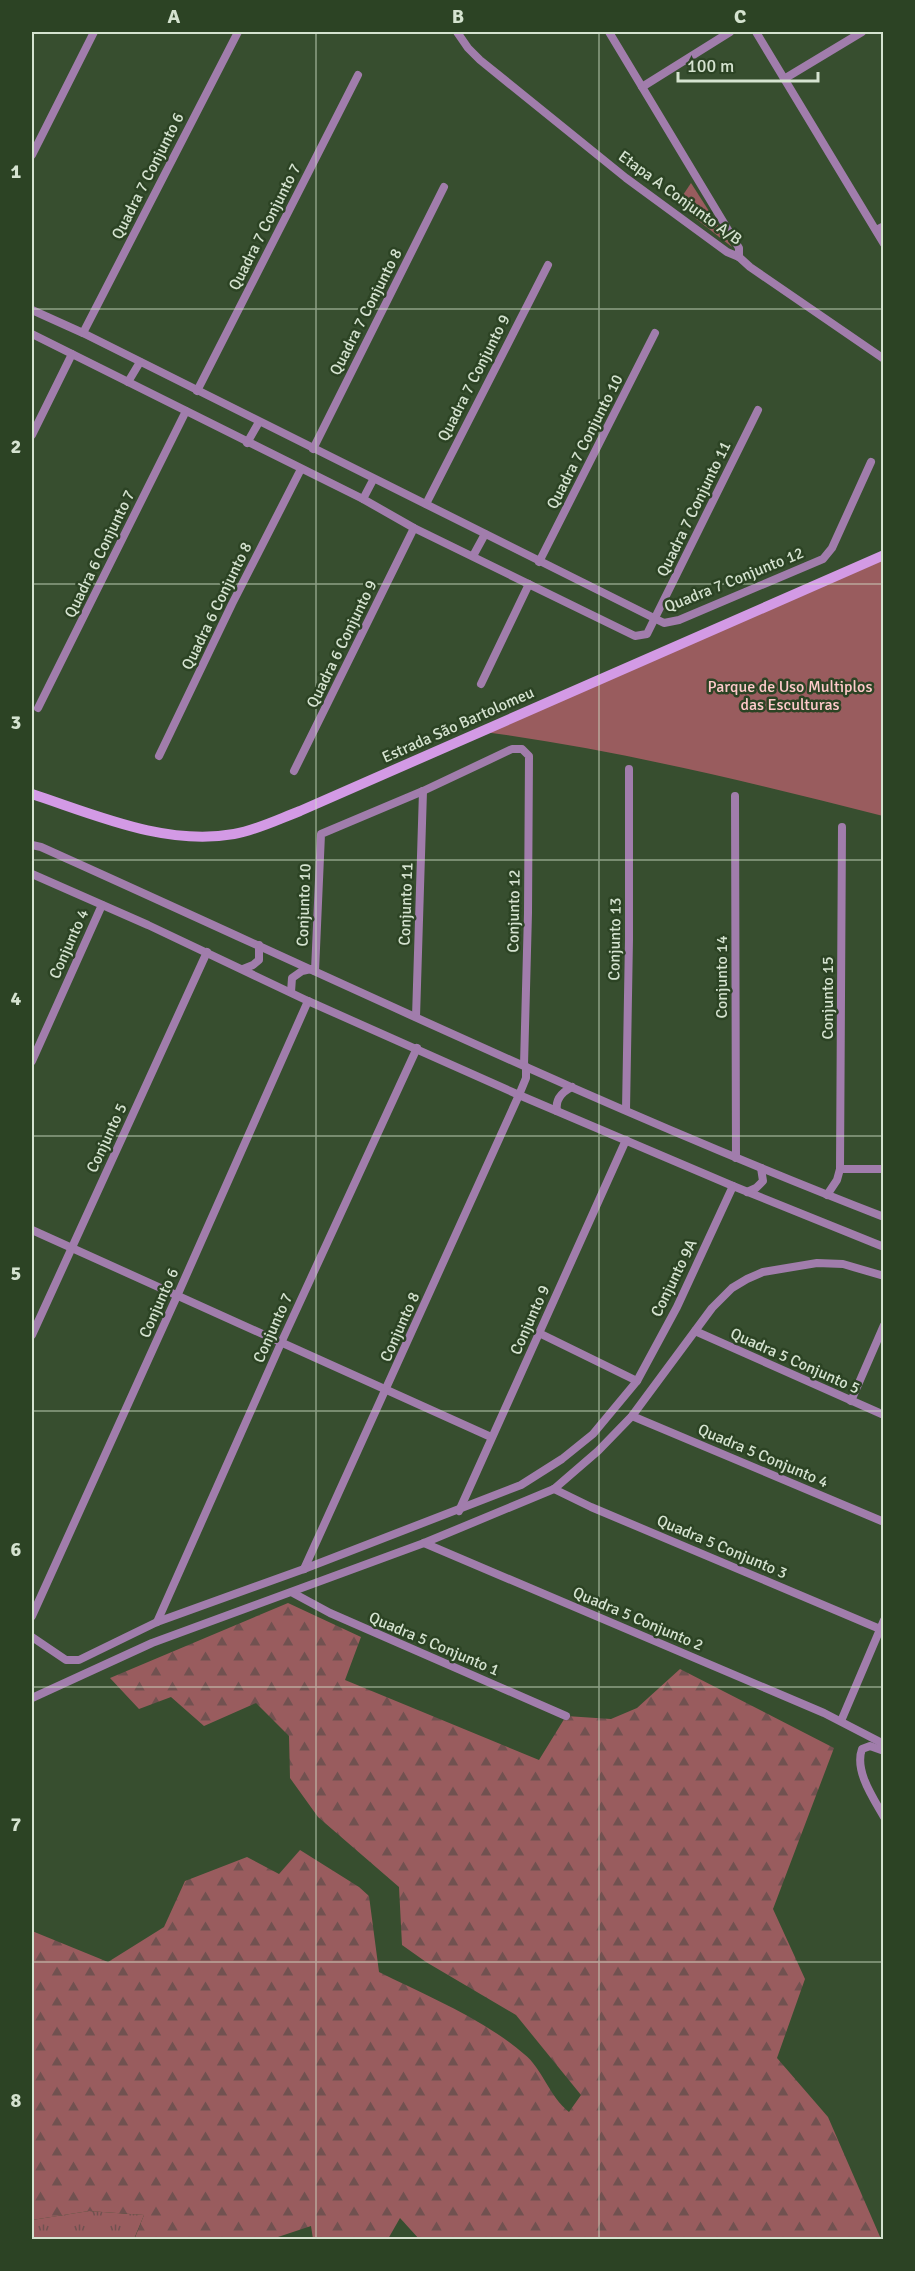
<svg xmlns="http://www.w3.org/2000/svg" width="915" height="2271" viewBox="0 0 915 2271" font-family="Signika,sans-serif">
	<defs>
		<pattern id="grass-tufts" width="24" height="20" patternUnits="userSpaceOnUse" patternTransform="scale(1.5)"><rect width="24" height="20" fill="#995c5e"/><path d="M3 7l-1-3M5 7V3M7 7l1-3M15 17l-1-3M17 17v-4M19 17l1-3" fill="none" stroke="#715150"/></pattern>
		<pattern id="forest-firs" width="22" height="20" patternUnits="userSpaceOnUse" patternTransform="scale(1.5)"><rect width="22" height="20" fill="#995c5e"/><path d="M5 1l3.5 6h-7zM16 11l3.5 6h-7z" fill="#715150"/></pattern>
	</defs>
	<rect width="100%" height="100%" fill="#374e2f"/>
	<!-- grass -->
	<path fill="url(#grass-tufts)" d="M89,2211L144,2215L134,2239L32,2240V2220Z"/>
	<!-- forest -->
	<path fill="url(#forest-firs)" d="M288,1603L361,1637L345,1680L539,1760L566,1716L611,1719L637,1708L680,1669L834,1748L773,1909L805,1979L777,2058L828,2117L881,2239L420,2240L400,2218L388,2239H313L311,2226L272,2239L134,2240L144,2215L89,2211L32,2220V1931L108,1962L164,1927L185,1881L247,1857L279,1874L300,1850L359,1887L369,1896L379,1972C427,1996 482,2018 524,2054C542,2068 549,2096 569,2112L581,2095L516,2015L426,1962L402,1945L399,1887L318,1817L290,1778L289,1736L256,1703L204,1726L171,1697L139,1709L110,1678Z"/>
	<!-- park -->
	<g fill="#995c5e">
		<path d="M691,183L732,247L677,204Z"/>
		<path d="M883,555V816C749,782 614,749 477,731Z"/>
	</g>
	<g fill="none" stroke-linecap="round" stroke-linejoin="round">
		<!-- street -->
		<g stroke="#a17dac" stroke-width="8">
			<path d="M457,32L468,48L480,60L626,178L727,252L739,257L750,267L884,359"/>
			<path d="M609,32L739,248V257"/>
			<path d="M756,32L884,244"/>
			<path d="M784,79L862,32"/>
			<path d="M642,87L730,32"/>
			<path d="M32,155L94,32"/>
			<path d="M876,230L884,226"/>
			<path d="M32,310L83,333L664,623L679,620L823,559L832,548L871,462"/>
			<path d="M83,333L238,32"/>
			<path d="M32,334L363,499L414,528L635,636L647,634L758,410"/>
			<path d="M128,382L140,362"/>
			<path d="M197,391L358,75"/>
			<path d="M32,435L72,354"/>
			<path d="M247,443L259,422"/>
			<path d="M313,449L444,187"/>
			<path d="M363,499L373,480"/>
			<path d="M426,504L548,265"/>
			<path d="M473,556L485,534"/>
			<path d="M539,562L655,333"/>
			<path d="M481,684L529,584"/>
			<path d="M38,708L186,411"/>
			<path d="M159,756L232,604L301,469"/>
			<path d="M294,771L414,528"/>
			<path d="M735,796L736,1158"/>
			<path d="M32,845L41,847C320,972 597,1106 884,1217"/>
			<path d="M32,874L148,925L308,1001L519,1095L733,1186L884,1247"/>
			<path d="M243,969L253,965L259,960V945"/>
			<path d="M315,971L321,834L423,791L512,749H522L529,756L528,913L524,1065"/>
			<path d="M291,992L292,978L302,971L311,969"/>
			<path d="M416,1017L423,791"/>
			<path d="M32,1061L102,905"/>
			<path d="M626,1110L629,939V769"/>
			<path d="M557,1111C555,1100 562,1092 572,1087"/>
			<path d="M840,1169H884"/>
			<path d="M747,1192L756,1188L763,1181L761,1168"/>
			<path d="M827,1195L837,1180L840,1169L842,827"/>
			<path d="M32,1230L491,1437"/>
			<path d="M695,1331L884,1415"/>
			<path d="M539,1333L637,1381"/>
			<path d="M32,1335L207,952"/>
			<path d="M851,1401L884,1325"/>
			<path d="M632,1416L884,1522"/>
			<path d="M554,1489L591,1507L880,1629"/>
			<path d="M459,1511L626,1140"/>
			<path d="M424,1543L824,1713L884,1744"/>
			<path d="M304,1569L519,1095L526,1078V1067"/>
			<path d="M293,1593L330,1613L566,1716"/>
			<path d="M32,1616L177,1296L308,1001"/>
			<path d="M157,1622L281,1343L417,1048"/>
			<path d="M32,1637L66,1660H79L157,1622L304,1569L521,1485L562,1459L593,1434L637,1381L677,1307L733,1186"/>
			<path d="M32,1698L152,1643L424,1543L554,1489L598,1451L632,1416L712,1308L732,1288L747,1279L763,1272L817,1263L843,1264L884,1276"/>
			<path d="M841,1721L884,1620"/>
			<path d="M884,1751L870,1746L862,1749C854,1771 874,1799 884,1817"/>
		</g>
		<!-- secondary -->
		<path stroke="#d39ae5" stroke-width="10" d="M32,794C96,815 165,846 234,834C257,830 279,819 300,811L884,555"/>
	</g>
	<!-- grid -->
	<path fill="none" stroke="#d5e3d0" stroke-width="1.5" stroke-opacity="0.55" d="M316,32V2240M599,32V2240M32,309H884M32,584H884M32,860H884M32,1136H884M32,1411H884M32,1687H884M32,1962H884"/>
	<g text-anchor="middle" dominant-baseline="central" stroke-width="5" stroke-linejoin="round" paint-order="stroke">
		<!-- street labels -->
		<g font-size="16" fill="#d5e3d0" stroke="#2c4324">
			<text transform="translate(148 176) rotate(-63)">Quadra 7 Conjunto 6</text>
			<text transform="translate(680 198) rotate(36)">Etapa A Conjunto A/B</text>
			<text transform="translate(265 227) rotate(-63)">Quadra 7 Conjunto 7</text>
			<text transform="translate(366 312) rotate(-63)">Quadra 7 Conjunto 8</text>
			<text transform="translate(474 378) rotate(-63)">Quadra 7 Conjunto 9</text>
			<text transform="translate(585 442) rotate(-63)">Quadra 7 Conjunto 10</text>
			<text transform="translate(694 509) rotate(-64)">Quadra 7 Conjunto 11</text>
			<text transform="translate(100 554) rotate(-64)">Quadra 6 Conjunto 7</text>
			<text transform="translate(734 580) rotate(-22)">Quadra 7 Conjunto 12</text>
			<text transform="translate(217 606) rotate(-64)">Quadra 6 Conjunto 8</text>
			<text transform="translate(342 644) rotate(-64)">Quadra 6 Conjunto 9</text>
			<text transform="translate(458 725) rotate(-24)">Estrada São Bartolomeu</text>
			<text transform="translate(406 904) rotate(-88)">Conjunto 11</text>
			<text transform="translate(304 905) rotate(-88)">Conjunto 10</text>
			<text transform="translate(514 911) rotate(-89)">Conjunto 12</text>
			<text transform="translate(615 939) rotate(-89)">Conjunto 13</text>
			<text transform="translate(69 944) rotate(-66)">Conjunto 4</text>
			<text transform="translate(722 977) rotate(-90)">Conjunto 14</text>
			<text transform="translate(828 998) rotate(-90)">Conjunto 15</text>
			<text transform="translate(107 1138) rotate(-65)">Conjunto 5</text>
			<text transform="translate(674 1278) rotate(-64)">Conjunto 9A</text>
			<text transform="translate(159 1303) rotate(-66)">Conjunto 6</text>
			<text transform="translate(530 1320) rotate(-66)">Conjunto 9</text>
			<text transform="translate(400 1327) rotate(-66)">Conjunto 8</text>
			<text transform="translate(273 1328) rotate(-66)">Conjunto 7</text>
			<text transform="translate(795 1361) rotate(24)">Quadra 5 Conjunto 5</text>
			<text transform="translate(763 1456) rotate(23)">Quadra 5 Conjunto 4</text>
			<text transform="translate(722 1547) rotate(23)">Quadra 5 Conjunto 3</text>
			<text transform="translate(638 1619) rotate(23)">Quadra 5 Conjunto 2</text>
			<text transform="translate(434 1644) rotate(23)">Quadra 5 Conjunto 1</text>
		</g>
		<!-- park labels -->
		<g font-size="16" fill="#ffcacb" stroke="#2c4324">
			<text x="790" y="687">Parque de Uso Multiplos<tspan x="790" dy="18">das Esculturas</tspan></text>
		</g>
	</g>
	<!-- border -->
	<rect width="915" height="2271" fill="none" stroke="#2c4324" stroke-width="66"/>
	<!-- scale -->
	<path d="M678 72v9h140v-9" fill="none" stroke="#d5e3d0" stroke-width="3"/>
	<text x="687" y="72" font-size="18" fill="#d5e3d0" stroke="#2c4324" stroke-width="4.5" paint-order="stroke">100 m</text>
	<rect x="33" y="33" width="849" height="2205" fill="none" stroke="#d5e3d0" stroke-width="2"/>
	<g font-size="20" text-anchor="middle" font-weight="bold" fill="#d5e3d0">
		<text x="174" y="23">A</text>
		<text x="458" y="23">B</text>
		<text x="740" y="23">C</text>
		<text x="16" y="178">1</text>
		<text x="16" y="453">2</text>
		<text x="16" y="729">3</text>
		<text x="16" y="1005">4</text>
		<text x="16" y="1280">5</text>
		<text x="16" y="1556">6</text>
		<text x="16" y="1831">7</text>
		<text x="16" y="2107">8</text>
	</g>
</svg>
